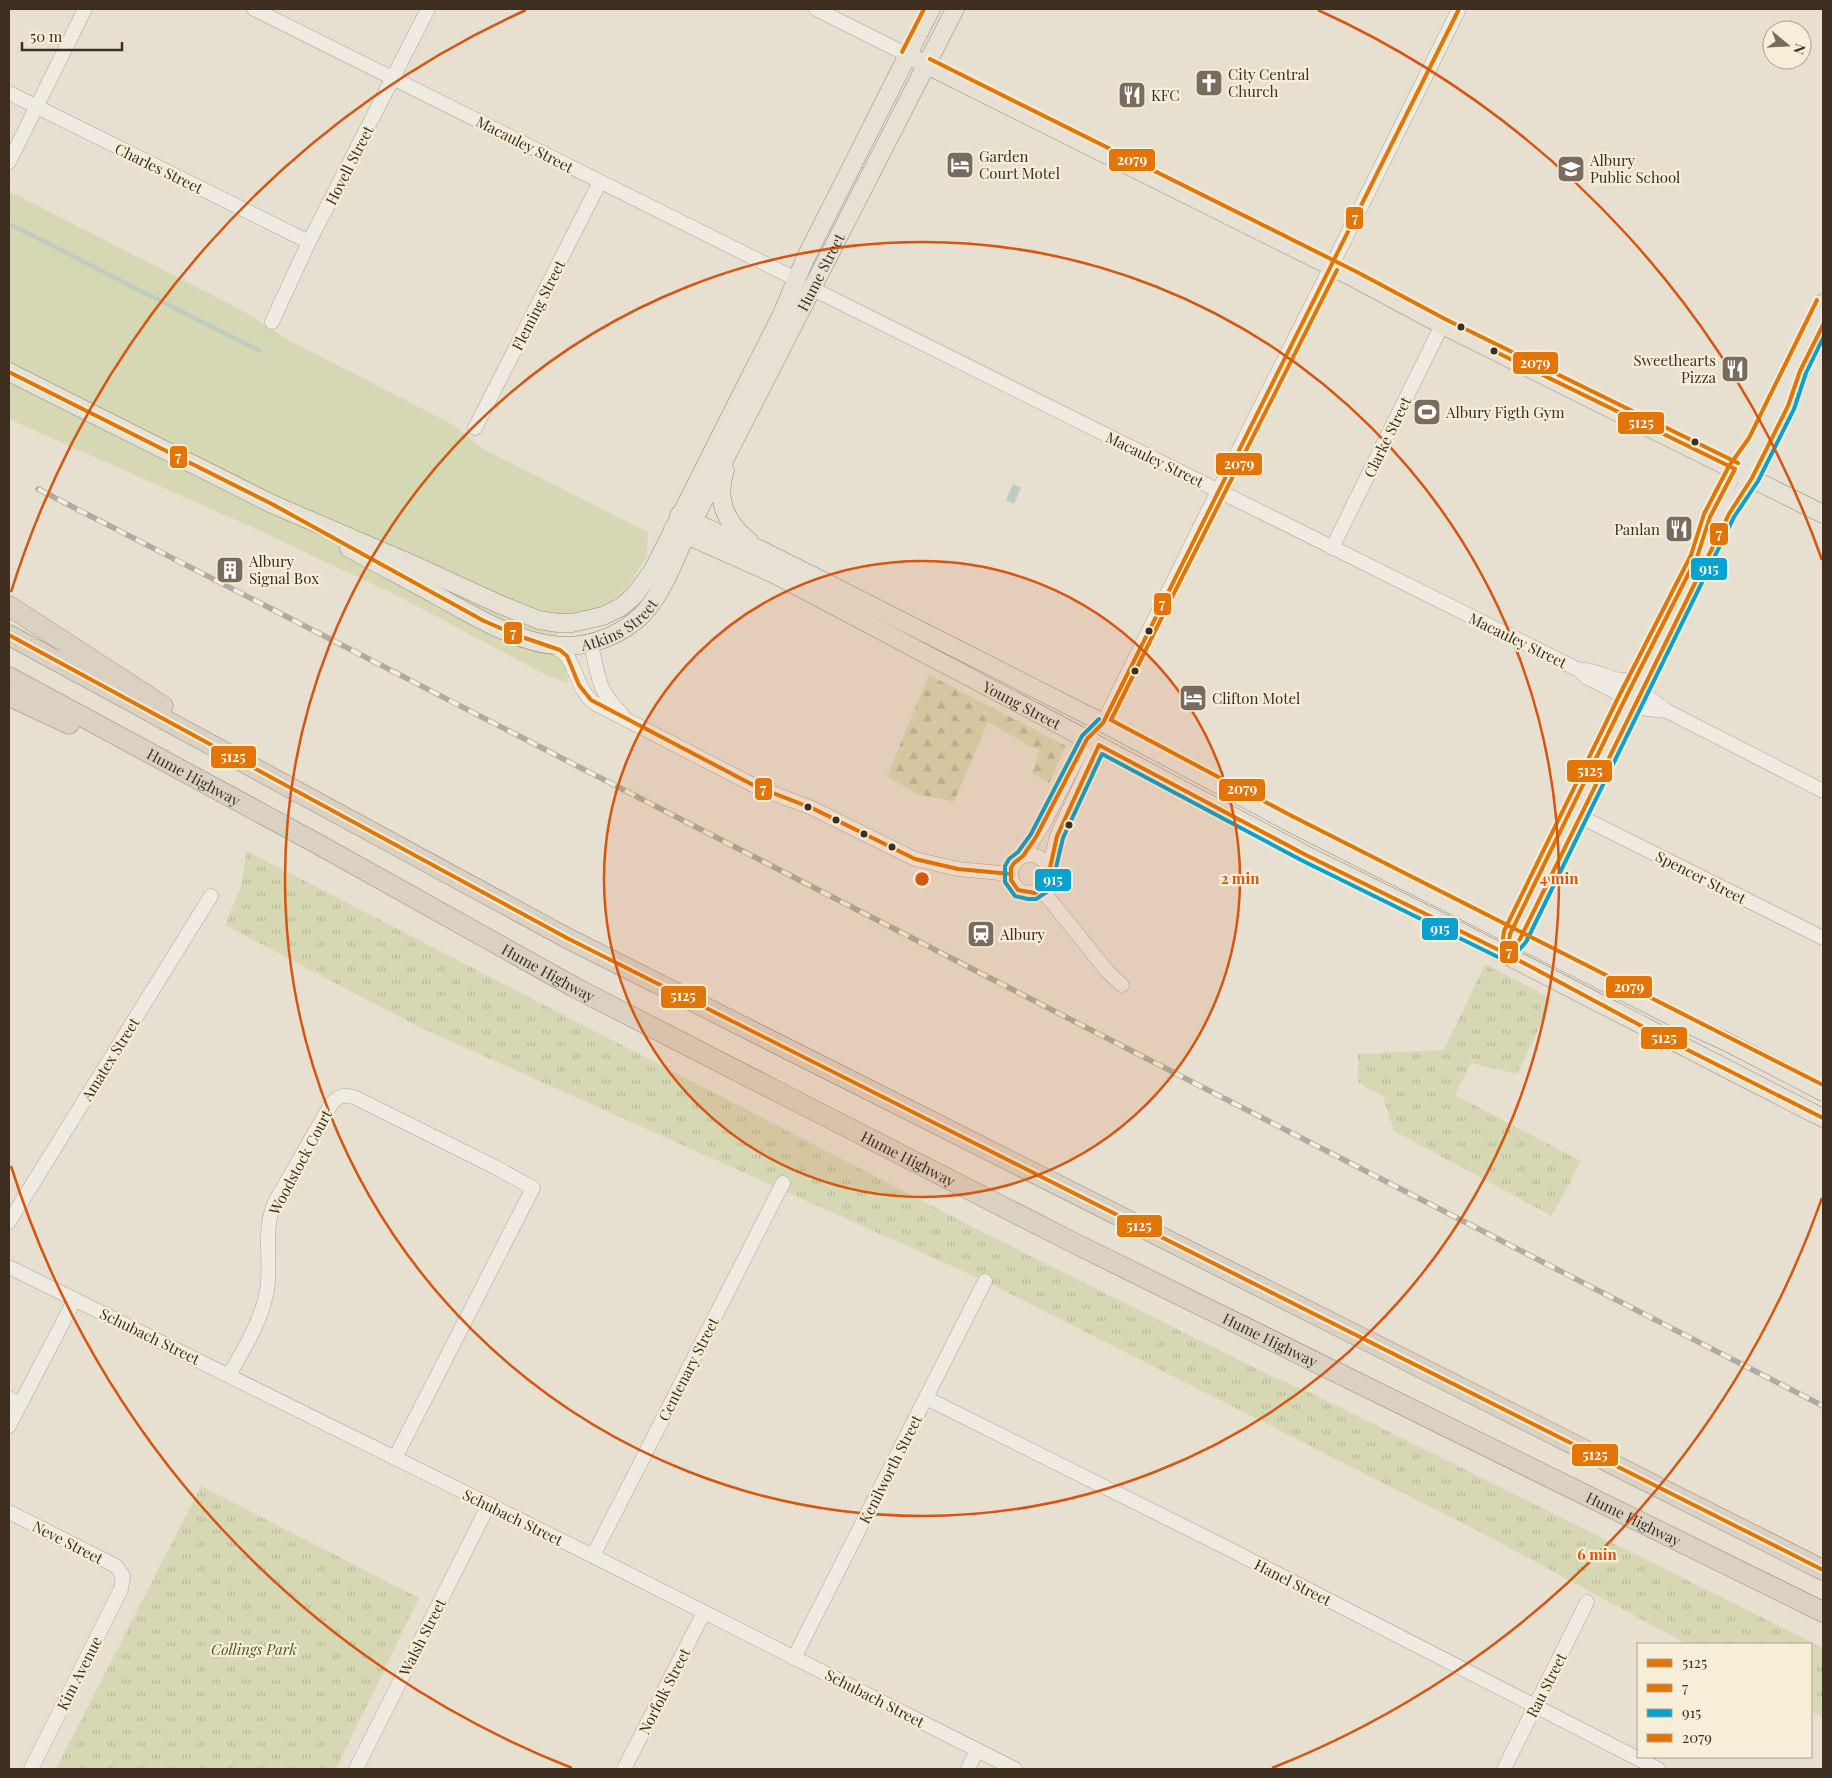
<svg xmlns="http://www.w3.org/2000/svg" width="1832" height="1778" viewBox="0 0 1832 1778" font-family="'Playfair Display',serif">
	<defs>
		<pattern id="forest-firs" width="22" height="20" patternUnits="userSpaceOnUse" patternTransform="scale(1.25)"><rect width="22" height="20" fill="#d6d7b3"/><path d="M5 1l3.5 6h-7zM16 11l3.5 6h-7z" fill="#b9b99a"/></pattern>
		<pattern id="park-tufts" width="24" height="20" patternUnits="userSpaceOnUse" patternTransform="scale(1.25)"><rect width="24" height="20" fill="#d6d7b3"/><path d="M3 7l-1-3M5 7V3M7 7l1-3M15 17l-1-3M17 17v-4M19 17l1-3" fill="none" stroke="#b9b99a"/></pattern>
	</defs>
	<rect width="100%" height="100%" fill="#e7e0d1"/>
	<!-- green -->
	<path fill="#d6d7b3" d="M9,191L243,311L294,343L452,424L483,449L648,532L647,556L627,588L616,598L587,613L552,615L565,663L568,684L546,675L400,597L256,529L9,419Z"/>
	<!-- forest -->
	<path fill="url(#forest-firs)" d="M929,675L1066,746L1049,783L1032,773L1039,751L988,722L954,802L917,794L887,776Z"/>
	<!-- park -->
	<g fill="url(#park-tufts)">
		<path d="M247,851L994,1238L1271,1376L1313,1394L1823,1648V1718L1811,1711V1644H1687L1482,1533L985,1281L417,1026L225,925L241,886Z"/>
		<path d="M1485,964L1552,999L1517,1074L1471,1063L1455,1095L1581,1161L1552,1216L1394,1131L1383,1097L1358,1082V1054L1444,1050Z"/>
		<path d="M201,1486L419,1598L336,1769H56Z"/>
	</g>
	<!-- water -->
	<path fill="#bcccc2" d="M1013,484L1021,488L1014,504L1006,500Z"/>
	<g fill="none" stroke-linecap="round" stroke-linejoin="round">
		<!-- stream -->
		<path stroke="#bcccc2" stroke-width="4" d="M9,224L260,351"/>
		<defs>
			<g id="minor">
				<path d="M254,9L796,279"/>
				<path d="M816,9L908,55"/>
				<path d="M9,93L309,242"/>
				<path d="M9,162L85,9"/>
				<path d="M813,289L1579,670L1586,677L1626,697"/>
				<path d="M272,322L309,242L428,9"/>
				<path d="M475,428L600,182"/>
				<path d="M1332,548L1442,325"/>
				<path d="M590,643C600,676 595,688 622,714"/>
				<path d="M552,646C580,656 571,687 596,704L757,787L812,808L915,859L958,869L1011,874"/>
				<path d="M1584,670C1602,670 1621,689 1637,675"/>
				<path d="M1641,692L1667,711L1823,791"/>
				<path d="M1632,710L1639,708L1666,711"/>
				<path d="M1103,723L1218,491L1345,239L1459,9"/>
				<path d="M1579,816L1823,938"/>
				<circle cx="1030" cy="874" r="19"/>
				<path d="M1023,856L1043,825L1087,739"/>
				<path d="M1049,868L1057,836L1099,745"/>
				<path d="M1042,890L1107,971L1122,985"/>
				<path d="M9,1222L211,896"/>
				<path d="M9,1267L593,1556L1015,1769"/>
				<path d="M229,1375C244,1349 262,1320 267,1290C272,1260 262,1231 275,1202L330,1106C337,1096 344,1093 356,1098L495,1167L533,1188L395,1458"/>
				<path d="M9,1398L20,1404"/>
				<path d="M926,1398L1231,1550L1658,1769"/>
				<path d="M9,1426L75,1299"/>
				<path d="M9,1512L116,1566L123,1576L121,1589L31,1769"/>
				<path d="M593,1556L783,1183"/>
				<path d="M794,1658L985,1281"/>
				<path d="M356,1769L489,1504"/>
				<path d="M624,1769L704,1612"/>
				<path d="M968,1769L977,1750"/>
				<path d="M1504,1769L1587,1602"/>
			</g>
			<g id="major">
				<path d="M917,60L1356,279L1442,325L1823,514"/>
				<path d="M9,372L272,504L407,562L501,605L539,620L558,623H572L603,616L621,607L634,596L653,570L782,314L805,259L931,9"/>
				<path d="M725,470C715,500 726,523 749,541"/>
				<path d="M679,515L733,540L761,550L815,577L1103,723L1287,821L1677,1019L1727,1042L1823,1092"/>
				<path id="s1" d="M673,529L774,574L1306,855C1480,939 1651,1031 1823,1118"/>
				<path id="s2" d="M349,548C378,564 407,579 436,595C474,616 522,646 566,646C594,646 622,634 642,615C663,593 674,561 686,535L955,9"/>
				<path d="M1703,566L1729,514L1752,478L1788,406L1803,366"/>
				<path d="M1508,944L1510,934L1518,916L1626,697L1697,557L1710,517L1720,497L1735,469L1754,441L1823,303"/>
			</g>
			<g id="highway">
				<path d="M9,606L163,706"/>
				<path d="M9,635L567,938L1823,1570"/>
				<path id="s3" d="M9,677L316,843L574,987L790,1098L1072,1242L1823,1612"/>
				<path d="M9,696L69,724"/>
			</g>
		</defs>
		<!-- minor casing -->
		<use href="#minor" stroke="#ada599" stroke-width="15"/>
		<!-- major casing -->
		<use href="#major" stroke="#928b80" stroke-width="19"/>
		<!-- highway casing -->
		<use href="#highway" stroke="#928b80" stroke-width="21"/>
		<!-- minor -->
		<use href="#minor" stroke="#efebe3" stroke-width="14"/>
		<!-- major -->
		<use href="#major" stroke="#e6e1d4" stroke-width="18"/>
		<!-- highway -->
		<use href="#highway" stroke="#dad1c2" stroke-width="20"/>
		<defs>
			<path id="rail" d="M38,489L1823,1406"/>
		</defs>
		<!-- rail casing -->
		<use href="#rail" stroke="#afaaa2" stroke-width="5.5"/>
		<!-- rail -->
		<use href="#rail" stroke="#f7eed8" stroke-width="4" stroke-dasharray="11" stroke-linecap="butt"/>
		<defs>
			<g id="bus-1">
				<path d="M1494,351L1735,469L1710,517L1697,557L1626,697L1510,934L1507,954"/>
				<path d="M9,635L567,938L1823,1570"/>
				<path d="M1507,954L1662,1037L1823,1118"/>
			</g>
			<g id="bus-2">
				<path d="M1459,9L1103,723L1087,739L1036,837L1023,856L1014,863L1011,868V880L1018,890L1035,893L1046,886L1057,836L1099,745L1306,855L1507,954L1520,939L1729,514L1752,478L1788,406L1800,371L1823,325"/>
				<path d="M9,372L272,504L484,621L519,636L560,650L567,656L579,685L591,700L757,787L812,808L915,859L958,869L1011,874"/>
			</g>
			<path id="bus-3" d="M1099,719L1082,736L1031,834L1018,852L1009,859L1005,866V882L1015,896L1028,899H1036L1051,889L1063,838L1102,754L1303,861L1504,960H1510L1526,942L1734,517L1758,481L1794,409L1806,373L1823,338"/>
			<g id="bus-4">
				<path d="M902,52L924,9"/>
				<path d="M930,59L1359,273L1445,319L1738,463"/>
				<path d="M1337,270L1164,613L1111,720L1290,815L1823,1085"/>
				<path d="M1501,953L1504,931L1620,694L1691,555L1704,514L1729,466L1749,438L1817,300"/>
			</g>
		</defs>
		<!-- bus-1 casing -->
		<use href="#bus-1" stroke="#f7eed8" stroke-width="8"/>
		<!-- bus-2 casing -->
		<use href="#bus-2" stroke="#f7eed8" stroke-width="8"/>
		<!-- bus-3 casing -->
		<use href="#bus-3" stroke="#f7eed8" stroke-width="8"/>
		<!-- bus-4 casing -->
		<use href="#bus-4" stroke="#f7eed8" stroke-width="8"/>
		<!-- bus-1 -->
		<use href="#bus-1" stroke="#e27505" stroke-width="4"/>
		<!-- bus-2 -->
		<use href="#bus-2" stroke="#e27505" stroke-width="4"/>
		<!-- bus-3 -->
		<use href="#bus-3" stroke="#09a1d0" stroke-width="4"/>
		<!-- bus-4 -->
		<use href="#bus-4" stroke="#e27505" stroke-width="4"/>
	</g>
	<!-- distance rings -->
	<circle cx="922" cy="879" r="318" fill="#d7550e" fill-opacity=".12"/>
	<g fill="none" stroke="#d7550e" stroke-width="2.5">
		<circle cx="922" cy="879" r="318"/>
		<circle cx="922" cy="879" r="637"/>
		<path d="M1822 1198A955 955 0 0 1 1272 1768M572 1768A955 955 0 0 1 11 1166M11 592A955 955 0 0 1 526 10M1318 10A955 955 0 0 1 1822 560"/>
	</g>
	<!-- icons -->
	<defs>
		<symbol id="church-square" viewBox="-11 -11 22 22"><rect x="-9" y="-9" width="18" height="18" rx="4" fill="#786c5e" stroke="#f7eed8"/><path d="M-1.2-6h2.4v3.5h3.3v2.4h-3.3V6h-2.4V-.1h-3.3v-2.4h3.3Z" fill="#fff"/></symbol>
		<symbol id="restaurant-square" viewBox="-11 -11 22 22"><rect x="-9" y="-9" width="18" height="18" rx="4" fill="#786c5e" stroke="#f7eed8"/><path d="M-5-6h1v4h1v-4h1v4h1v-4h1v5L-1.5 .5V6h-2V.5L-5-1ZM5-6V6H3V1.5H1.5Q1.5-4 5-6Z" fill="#fff"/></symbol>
		<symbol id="hotel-square" viewBox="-11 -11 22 22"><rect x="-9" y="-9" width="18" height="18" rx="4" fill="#786c5e" stroke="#f7eed8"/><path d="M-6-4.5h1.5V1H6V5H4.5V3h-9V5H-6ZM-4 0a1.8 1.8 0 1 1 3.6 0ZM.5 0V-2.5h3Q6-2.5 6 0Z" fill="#fff"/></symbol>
		<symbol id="school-square" viewBox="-11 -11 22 22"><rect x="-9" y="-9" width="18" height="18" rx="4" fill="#786c5e" stroke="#f7eed8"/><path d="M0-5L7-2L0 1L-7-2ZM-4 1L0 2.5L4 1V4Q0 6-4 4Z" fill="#fff"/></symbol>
		<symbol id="stadium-square" viewBox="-11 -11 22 22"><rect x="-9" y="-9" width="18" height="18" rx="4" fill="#786c5e" stroke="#f7eed8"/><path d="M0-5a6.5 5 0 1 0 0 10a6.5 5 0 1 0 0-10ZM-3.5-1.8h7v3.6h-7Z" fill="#fff"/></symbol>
		<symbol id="building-square" viewBox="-11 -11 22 22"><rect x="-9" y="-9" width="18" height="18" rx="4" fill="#786c5e" stroke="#f7eed8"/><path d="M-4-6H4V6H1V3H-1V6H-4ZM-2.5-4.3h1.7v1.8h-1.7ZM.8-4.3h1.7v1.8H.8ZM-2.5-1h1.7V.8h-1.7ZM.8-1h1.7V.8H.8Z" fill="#fff"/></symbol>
		<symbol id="station-square" viewBox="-11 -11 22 22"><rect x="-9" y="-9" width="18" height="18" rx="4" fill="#786c5e" stroke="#f7eed8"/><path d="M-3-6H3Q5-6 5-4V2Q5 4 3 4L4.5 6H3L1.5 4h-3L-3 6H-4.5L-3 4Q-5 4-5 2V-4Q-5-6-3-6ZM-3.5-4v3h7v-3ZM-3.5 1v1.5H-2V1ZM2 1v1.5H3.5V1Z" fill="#fff"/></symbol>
	</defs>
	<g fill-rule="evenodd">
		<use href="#church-square" x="1193" y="67" width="32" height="32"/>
		<use href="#restaurant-square" x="1116" y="79" width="32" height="32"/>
		<use href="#hotel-square" x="944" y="149" width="32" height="32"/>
		<use href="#school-square" x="1555" y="153" width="32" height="32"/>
		<use href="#restaurant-square" x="1719" y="353" width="32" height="32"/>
		<use href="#stadium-square" x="1411" y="396" width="32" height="32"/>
		<use href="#restaurant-square" x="1663" y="513" width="32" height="32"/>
		<use href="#building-square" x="214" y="554" width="32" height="32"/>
		<use href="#hotel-square" x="1177" y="682" width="32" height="32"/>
		<use href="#station-square" x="965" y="918" width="32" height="32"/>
	</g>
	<!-- markers -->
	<g fill="#3d2e20" stroke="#f7eed8" stroke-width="2">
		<circle cx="1461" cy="327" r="4.5"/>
		<circle cx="1494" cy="351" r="4.5"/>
		<circle cx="1695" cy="442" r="4.5"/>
		<circle cx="1149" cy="631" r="4.5"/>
		<circle cx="1135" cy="671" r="4.5"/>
		<circle cx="808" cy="807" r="4.5"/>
		<circle cx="836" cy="820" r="4.5"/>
		<circle cx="1069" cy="825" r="4.5"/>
		<circle cx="864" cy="834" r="4.5"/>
		<circle cx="892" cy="847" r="4.5"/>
	</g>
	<g text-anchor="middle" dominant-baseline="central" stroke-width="4.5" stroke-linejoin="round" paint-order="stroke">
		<!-- poi labels -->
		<g font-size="15" fill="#3d2e20" stroke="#f7eed8" text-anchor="start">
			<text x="1228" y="74">City Central<tspan x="1228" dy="17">Church</tspan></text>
			<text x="1151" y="95">KFC</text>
			<text x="979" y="156">Garden<tspan x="979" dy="17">Court Motel</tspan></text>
			<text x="1590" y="160">Albury<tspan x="1590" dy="17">Public School</tspan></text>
			<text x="1716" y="360" text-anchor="end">Sweethearts<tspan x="1716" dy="17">Pizza</tspan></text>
			<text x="1446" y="412">Albury Figth Gym</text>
			<text x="1660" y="529" text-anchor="end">Panlan</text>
			<text x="249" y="561">Albury<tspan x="249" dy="17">Signal Box</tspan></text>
			<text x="1212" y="698">Clifton Motel</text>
			<text x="1000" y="934">Albury</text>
		</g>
		<!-- street labels -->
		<g font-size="15" fill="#3d2e20" stroke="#f7eed8">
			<text transform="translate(525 144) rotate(27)">Macauley Street</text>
			<text transform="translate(349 165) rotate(-63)">Hovell Street</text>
			<text transform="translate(159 168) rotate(26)">Charles Street</text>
			<text stroke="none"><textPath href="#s2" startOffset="711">Hume Street</textPath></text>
			<text transform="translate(538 305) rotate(-63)">Fleming Street</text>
			<text transform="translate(1387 437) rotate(-64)">Clarke Street</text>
			<text transform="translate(1155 459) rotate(26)">Macauley Street</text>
			<text stroke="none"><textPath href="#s2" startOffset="299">Atkins Street</textPath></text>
			<text transform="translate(1518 640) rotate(26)">Macauley Street</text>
			<text stroke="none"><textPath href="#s1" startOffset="391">Young Street</textPath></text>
			<text stroke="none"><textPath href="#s3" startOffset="210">Hume Highway</textPath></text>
			<text transform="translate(1701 877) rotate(27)">Spencer Street</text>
			<text stroke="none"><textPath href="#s3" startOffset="615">Hume Highway</textPath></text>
			<text transform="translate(110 1059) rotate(-58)">Amatex Street</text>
			<text stroke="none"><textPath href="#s3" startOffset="1020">Hume Highway</textPath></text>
			<text transform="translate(300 1162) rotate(-62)">Woodstock Court</text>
			<text transform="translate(150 1336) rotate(26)">Schubach Street</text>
			<text stroke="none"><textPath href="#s3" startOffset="1425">Hume Highway</textPath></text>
			<text transform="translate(688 1369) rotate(-63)">Centenary Street</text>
			<text transform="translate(890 1469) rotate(-63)">Kenilworth Street</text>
			<text transform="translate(513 1517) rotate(26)">Schubach Street</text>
			<text stroke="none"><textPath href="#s3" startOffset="1830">Hume Highway</textPath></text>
			<text transform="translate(68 1542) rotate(27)">Neve Street</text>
			<text transform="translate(1293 1582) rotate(27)">Hanel Street</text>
			<text transform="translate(422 1637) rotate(-63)">Walsh Street</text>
			<text transform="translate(79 1673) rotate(-63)">Kim Avenue</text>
			<text transform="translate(1546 1685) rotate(-63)">Rau Street</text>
			<text transform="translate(664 1691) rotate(-63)">Norfolk Street</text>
			<text transform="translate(875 1698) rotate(27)">Schubach Street</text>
		</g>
		<!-- park labels -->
		<g font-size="15" font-style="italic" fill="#4d5a26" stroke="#f7eed8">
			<text x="254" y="1649">Collings Park</text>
		</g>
	</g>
	<circle cx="922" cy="879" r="8" fill="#d7550e" stroke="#f7eed8" stroke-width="2.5"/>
	<g font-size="15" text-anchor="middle" font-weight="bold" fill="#d7550e" stroke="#f7eed8" stroke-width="4.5" stroke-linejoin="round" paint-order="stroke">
		<text x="1240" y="884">2 min</text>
		<text x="1559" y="884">4 min</text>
		<text x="1597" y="1560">6 min</text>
	</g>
	<g stroke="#f7eed8" stroke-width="2">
		<rect x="1108" y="148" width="48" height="24" rx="5" fill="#e27505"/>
		<rect x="1345" y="206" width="19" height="24" rx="5" fill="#e27505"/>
		<rect x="1512" y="351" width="47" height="24" rx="5" fill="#e27505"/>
		<rect x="1617" y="411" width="48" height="24" rx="5" fill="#e27505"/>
		<rect x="169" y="445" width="19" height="24" rx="5" fill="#e27505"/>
		<rect x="1215" y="452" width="48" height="24" rx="5" fill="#e27505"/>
		<rect x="1709" y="522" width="20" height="24" rx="5" fill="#e27505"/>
		<rect x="1690" y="557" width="38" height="24" rx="5" fill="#09a1d0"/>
		<rect x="1153" y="592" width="19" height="24" rx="5" fill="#e27505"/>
		<rect x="503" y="621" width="20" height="24" rx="5" fill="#e27505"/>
		<rect x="210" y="745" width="47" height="24" rx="5" fill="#e27505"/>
		<rect x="1566" y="759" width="47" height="24" rx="5" fill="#e27505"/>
		<rect x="754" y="777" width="19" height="24" rx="5" fill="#e27505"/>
		<rect x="1218" y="778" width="48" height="24" rx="5" fill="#e27505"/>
		<rect x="1034" y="868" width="38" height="24" rx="5" fill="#09a1d0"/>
		<rect x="1421" y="917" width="38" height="24" rx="5" fill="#09a1d0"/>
		<rect x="1499" y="940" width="20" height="24" rx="5" fill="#e27505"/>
		<rect x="1605" y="975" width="48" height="24" rx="5" fill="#e27505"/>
		<rect x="660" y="985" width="47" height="24" rx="5" fill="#e27505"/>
		<rect x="1640" y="1026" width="48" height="24" rx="5" fill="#e27505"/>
		<rect x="1116" y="1214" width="47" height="24" rx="5" fill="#e27505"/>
		<rect x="1571" y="1443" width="48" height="24" rx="5" fill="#e27505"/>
	</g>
	<g font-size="14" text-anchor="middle" font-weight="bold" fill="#fff">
		<text x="1132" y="165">2079</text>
		<text x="1355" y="223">7</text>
		<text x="1535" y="368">2079</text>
		<text x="1641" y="428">5125</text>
		<text x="178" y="462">7</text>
		<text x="1239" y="469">2079</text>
		<text x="1719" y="539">7</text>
		<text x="1709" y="574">915</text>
		<text x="1162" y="609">7</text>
		<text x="513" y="638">7</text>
		<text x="233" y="762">5125</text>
		<text x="1590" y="776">5125</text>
		<text x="763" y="794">7</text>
		<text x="1242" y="794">2079</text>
		<text x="1053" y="885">915</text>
		<text x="1440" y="934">915</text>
		<text x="1509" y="957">7</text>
		<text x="1629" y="992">2079</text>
		<text x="683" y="1001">5125</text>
		<text x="1664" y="1043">5125</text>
		<text x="1139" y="1231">5125</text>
		<text x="1595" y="1460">5125</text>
	</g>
	<!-- border -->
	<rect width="1832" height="1778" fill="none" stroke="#3d2e20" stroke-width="20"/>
	<!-- legend -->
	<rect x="1637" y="1643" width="175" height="115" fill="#f7eed8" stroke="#ada18e"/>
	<rect x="1647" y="1659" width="25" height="8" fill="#e27505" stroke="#ada18e"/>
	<text x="1682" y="1668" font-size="15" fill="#3d2e20">5125</text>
	<rect x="1647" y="1684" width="25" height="8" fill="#e27505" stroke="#ada18e"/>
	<text x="1682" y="1693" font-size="15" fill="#3d2e20">7</text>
	<rect x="1647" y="1709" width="25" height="8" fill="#09a1d0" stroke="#ada18e"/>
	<text x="1682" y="1718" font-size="15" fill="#3d2e20">915</text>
	<rect x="1647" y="1734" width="25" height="8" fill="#e27505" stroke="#ada18e"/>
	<text x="1682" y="1743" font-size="15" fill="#3d2e20">2079</text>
	<!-- north arrow -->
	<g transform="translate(1787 45) rotate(108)"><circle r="24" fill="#f7eed8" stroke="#ada18e"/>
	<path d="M0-4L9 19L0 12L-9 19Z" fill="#786c5e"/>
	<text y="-8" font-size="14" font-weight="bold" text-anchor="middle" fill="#3d2e20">N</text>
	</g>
	<!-- scale -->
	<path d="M22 42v8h100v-8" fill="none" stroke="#3d2e20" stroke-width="2.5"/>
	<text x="30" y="42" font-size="15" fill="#3d2e20" stroke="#f7eed8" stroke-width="4" paint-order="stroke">50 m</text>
</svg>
